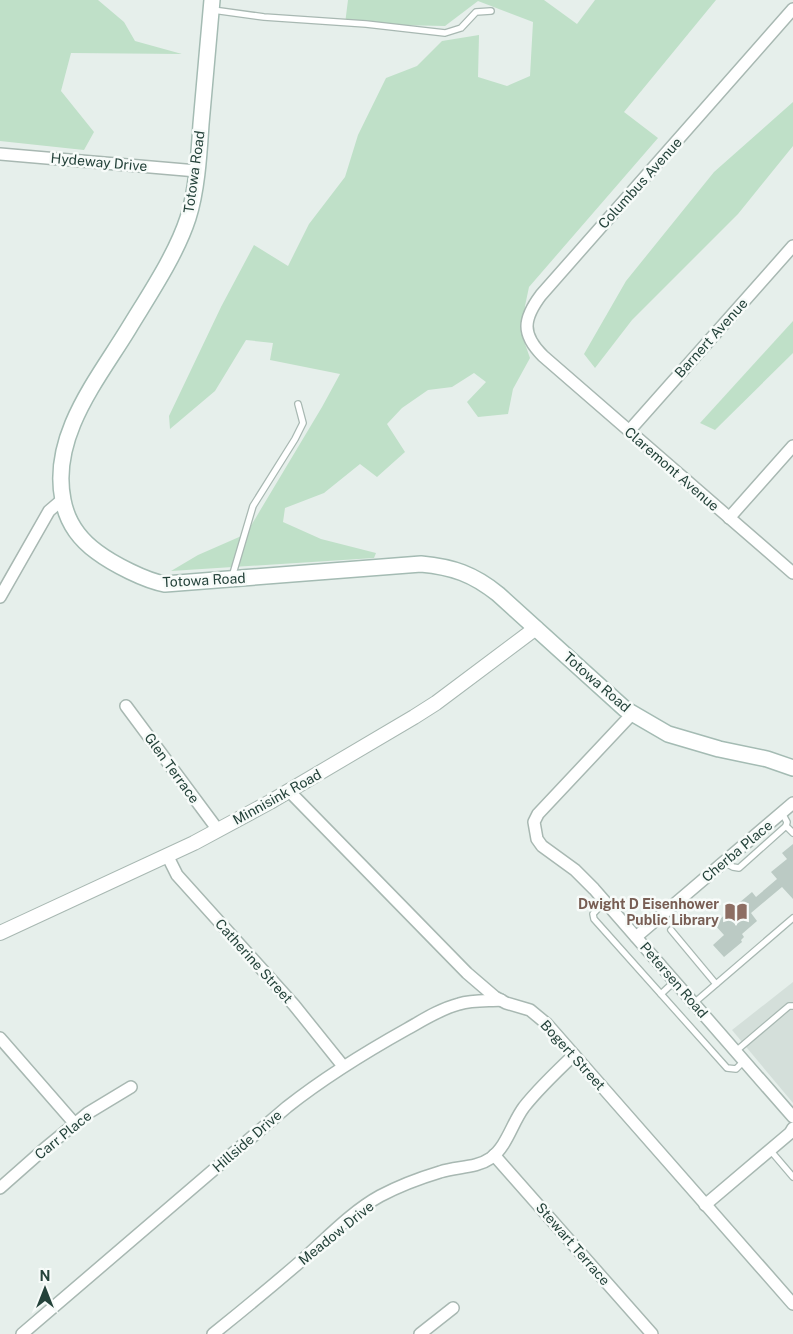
<svg xmlns="http://www.w3.org/2000/svg" width="793" height="1334" viewBox="0 0 793 1334" font-family="'Public Sans',sans-serif">
	<rect width="100%" height="100%" fill="#e6efeb"/>
	<!-- built -->
	<path fill="#d4dfda" d="M793,982V1103L732,1030Z"/>
	<!-- green -->
	<g fill="#bfe0c8">
		<path d="M0,0H98L124,22L135,41L182,54L71,53L61,91L94,132L84,150L0,141Z"/>
		<path d="M348,0H544L577,24L595,0H716L624,112L658,138L529,287L525,306L523,338L530,358L513,389L508,414L478,417L467,402L486,382L474,373L452,387L428,390L402,408L387,424L405,452L377,477L360,464L324,493L285,508L283,522L321,539L376,553L374,558L171,571L198,555L246,534L322,407L340,374L270,360L273,343L246,340L215,391L170,429L169,416L221,307L254,245L288,266L309,224L345,177L358,135L386,78L417,66L442,41L479,35L478,77L507,86L530,76L533,22L478,1L445,26L345,24Z"/>
		<path d="M793,102V146L738,214L632,320L595,368L584,354L626,281L714,172Z"/>
		<path d="M793,321V353L715,430L700,423Z"/>
	</g>
	<!-- building -->
	<path fill="#bbcac4" d="M793,844V899L782,887L751,913L757,921L742,934L744,937L741,940L742,942L724,957L713,945L724,935L714,924L752,892L756,897L777,879L771,872L787,859L782,853Z"/>
	<g fill="none" stroke-linecap="round" stroke-linejoin="round">
		<defs>
			<g id="service">
				<path d="M213,10L264,17L366,24L445,33L461,28L476,12L491,11"/>
				<path d="M232,577L253,506L295,439L303,423L298,404"/>
				<path d="M786,826L793,833"/>
				<path d="M724,862L733,867L739,868L786,826L787,822L782,813"/>
				<path d="M605,901L593,914L594,919L727,1068L736,1069L745,1060"/>
				<path d="M671,930L716,984"/>
				<path d="M661,994L675,981"/>
				<path d="M694,1003L793,918"/>
				<path d="M736,1051L789,1006H793"/>
				<path d="M770,1150L793,1177"/>
			</g>
			<g id="minor">
				<path d="M793,9L541,295C523,319 521,334 543,356L793,573"/>
				<path d="M0,154L197,171"/>
				<path d="M629,431L793,246"/>
				<path d="M729,518L793,446"/>
				<path d="M0,597L49,511L63,499"/>
				<path d="M126,706L218,830"/>
				<path d="M632,714L538,814L534,822L537,839L542,846L575,870L594,889L793,1117"/>
				<path d="M289,791L467,973L495,997L506,1003L530,1010L547,1024L793,1304"/>
				<path d="M167,855L177,875L294,1005L343,1066"/>
				<path d="M636,937L793,803"/>
				<path d="M0,1038L75,1124"/>
				<path d="M494,1155L652,1334"/>
				<path d="M0,1188L43,1150L88,1113L131,1087"/>
				<path d="M705,1205L790,1133L793,1128"/>
				<path d="M22,1334L287,1107C325,1077 364,1053 407,1029C423,1020 440,1009 459,1004C472,1000 487,1001 501,1000"/>
				<path d="M213,1334C243,1310 272,1286 301,1261C326,1239 351,1212 380,1196C399,1186 420,1178 440,1172C457,1166 475,1169 491,1158C507,1146 512,1123 524,1107C539,1088 556,1072 574,1055"/>
				<path d="M420,1334L453,1308"/>
			</g>
			<path id="tertiary" d="M0,933L194,843L270,802L414,717L436,703L536,628"/>
			<path id="secondary" d="M212,0C208,41 205,83 201,124C199,154 197,190 188,218C176,255 149,295 129,328C98,379 50,436 63,500C67,522 79,539 97,552C113,564 146,581 165,584L421,564C453,567 473,574 498,594L625,709L668,734L719,749L767,759L793,768"/>
		</defs>
		<!-- service casing -->
		<use href="#service" stroke="#a8b8b2" stroke-width="8"/>
		<!-- minor casing -->
		<use href="#minor" stroke="#a8b8b2" stroke-width="14"/>
		<!-- tertiary casing -->
		<use href="#tertiary" stroke="#a8b8b2" stroke-width="16"/>
		<!-- secondary casing -->
		<use href="#secondary" stroke="#a4bbb3" stroke-width="18"/>
		<!-- service -->
		<use href="#service" stroke="#fff" stroke-width="5.5"/>
		<!-- minor -->
		<use href="#minor" stroke="#fff" stroke-width="11"/>
		<!-- tertiary -->
		<use href="#tertiary" stroke="#fff" stroke-width="14"/>
		<!-- secondary -->
		<use href="#secondary" stroke="#fff" stroke-width="15"/>
	</g>
	<!-- icons -->
	<defs>
		<symbol id="library-bare" viewBox="-9 -9 18 18"><path d="M-6-4Q-3-5.5-.7-3.5V5Q-3 3-6 4ZM6-4Q3-5.5 .7-3.5V5Q3 3 6 4Z" fill="#8d6e63" stroke="#f7fbf9" stroke-width="2.5" paint-order="stroke"/></symbol>
	</defs>
	<g fill-rule="evenodd">
		<use href="#library-bare" x="720" y="896" width="32" height="32"/>
	</g>
	<g text-anchor="middle" dominant-baseline="central" stroke-width="5" stroke-linejoin="round" paint-order="stroke">
		<!-- street labels -->
		<g font-size="14" fill="#24423a" stroke="#f7fbf9">
			<text transform="translate(99 162) rotate(5)">Hydeway Drive</text>
			<text transform="translate(194 172) rotate(-82)">Totowa Road</text>
			<text transform="translate(640 183) rotate(-48)">Columbus Avenue</text>
			<text transform="translate(711 338) rotate(-48)">Barnert Avenue</text>
			<text transform="translate(672 469) rotate(41)">Claremont Avenue</text>
			<text transform="translate(204 580) rotate(-3)">Totowa Road</text>
			<text transform="translate(597 682) rotate(41)">Totowa Road</text>
			<text transform="translate(172 768) rotate(54)">Glen Terrace</text>
			<text transform="translate(277 797) rotate(-29)">Minnisink Road</text>
			<text transform="translate(737 851) rotate(-40)">Cherba Place</text>
			<text transform="translate(254 961) rotate(48)">Catherine Street</text>
			<text transform="translate(674 980) rotate(49)">Petersen Road</text>
			<text transform="translate(573 1055) rotate(48)">Bogert Street</text>
			<text transform="translate(63 1135) rotate(-39)">Carr Place</text>
			<text transform="translate(247 1141) rotate(-41)">Hillside Drive</text>
			<text transform="translate(336 1233) rotate(-39)">Meadow Drive</text>
			<text transform="translate(573 1244) rotate(49)">Stewart Terrace</text>
		</g>
		<!-- education labels -->
		<g font-size="14" font-weight="bold" fill="#785e54" stroke="#f7fbf9" text-anchor="end">
			<text x="719" y="904">Dwight D Eisenhower<tspan x="719" dy="16">Public Library</tspan></text>
		</g>
	</g>
	<!-- north arrow -->
	<g transform="translate(45 1289)" stroke="#f7fbf9" stroke-width="4" paint-order="stroke">
	<path d="M0-4L9 19L0 12L-9 19Z" fill="#24423a"/>
	<text y="-8" font-size="14" font-weight="bold" text-anchor="middle" fill="#24423a">N</text>
	</g>
</svg>
